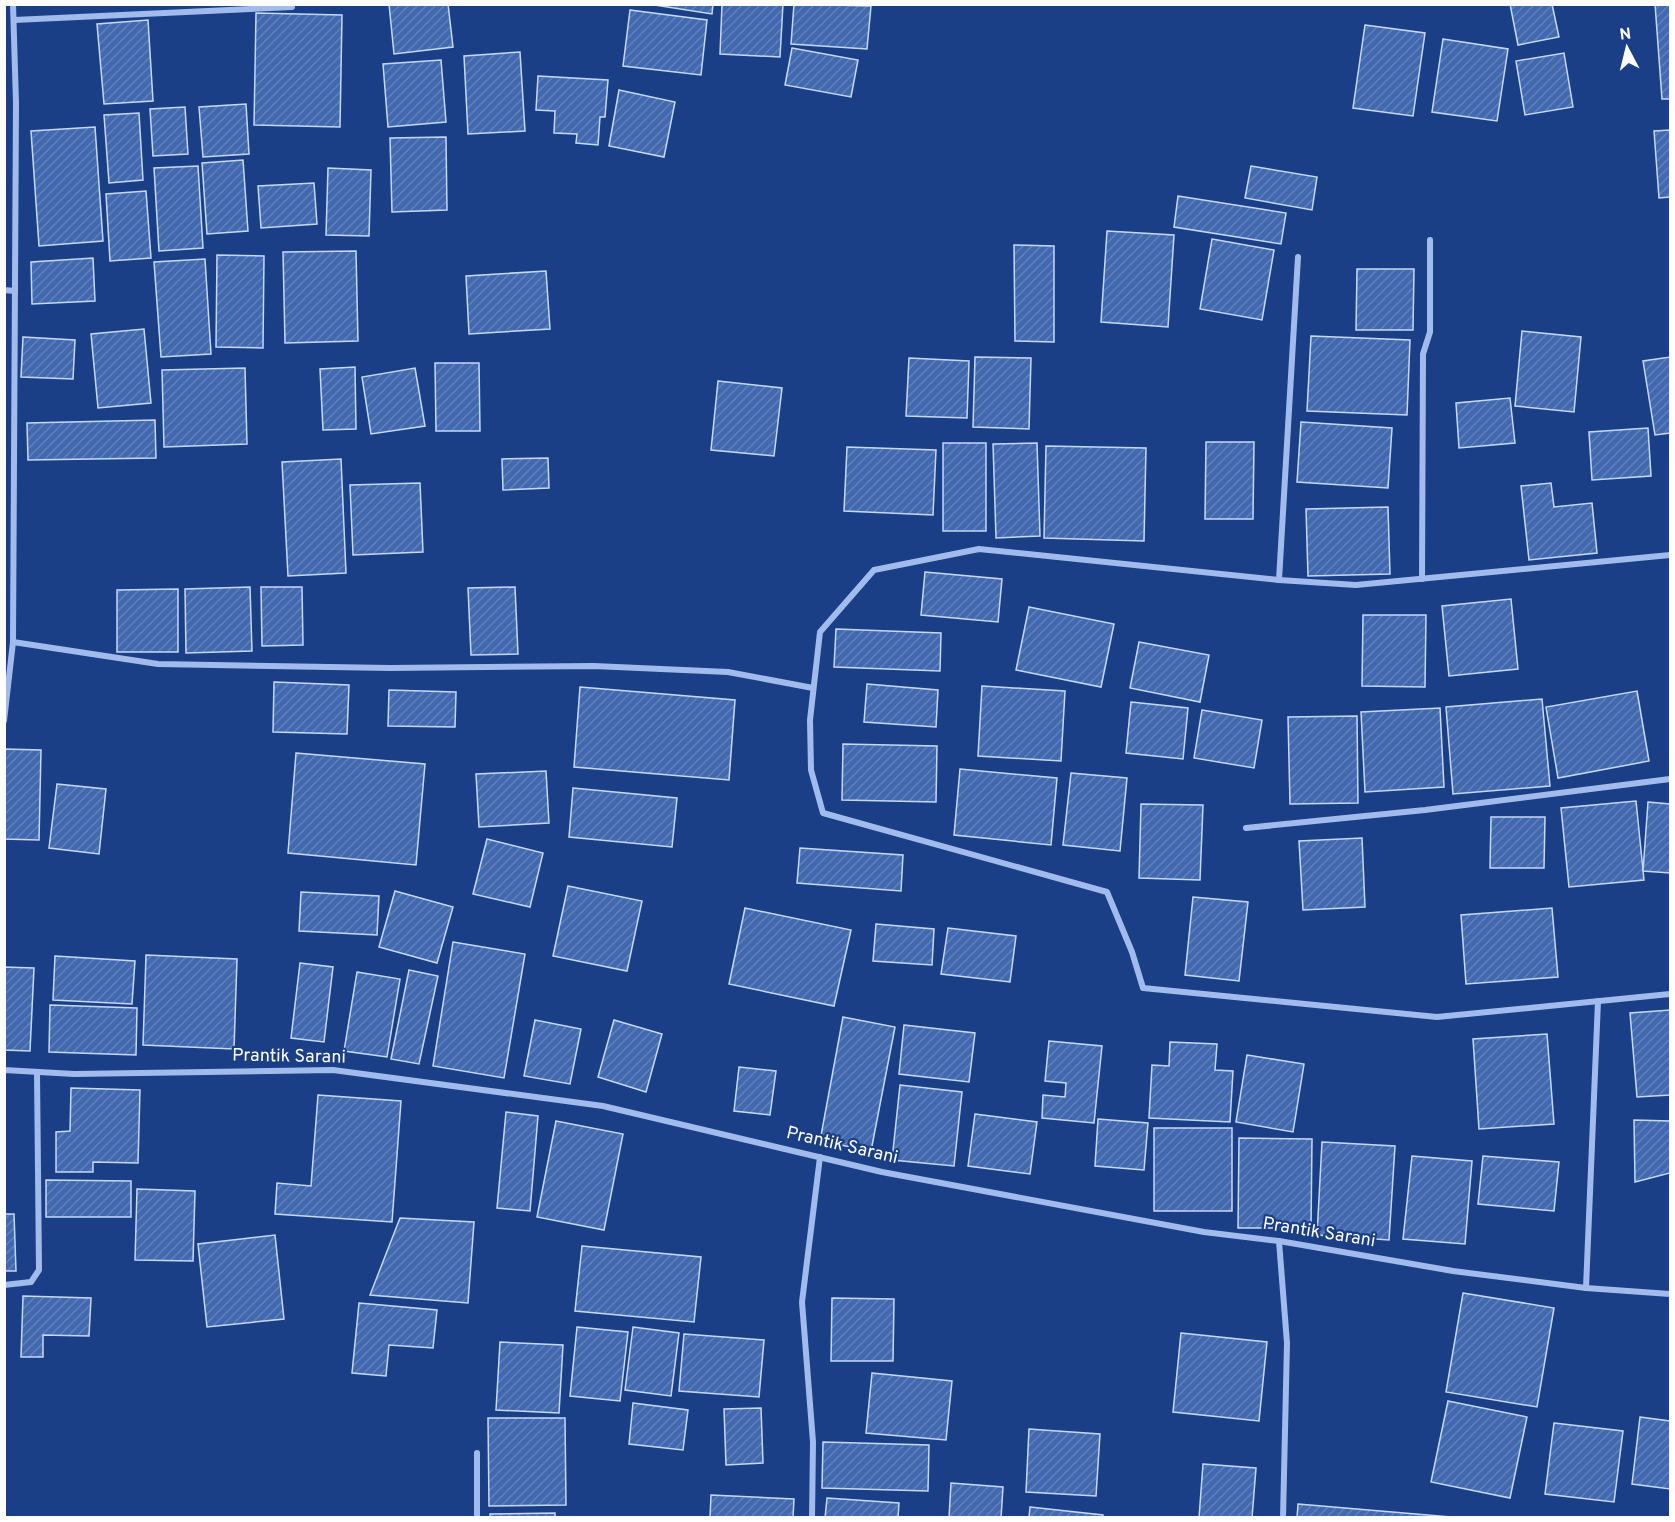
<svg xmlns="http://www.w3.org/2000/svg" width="1675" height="1522" viewBox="0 0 1675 1522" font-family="Overpass,sans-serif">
	<defs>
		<pattern id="building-hatch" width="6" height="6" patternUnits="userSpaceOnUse" patternTransform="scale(1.5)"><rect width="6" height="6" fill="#4269af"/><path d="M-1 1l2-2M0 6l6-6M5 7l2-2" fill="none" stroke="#5e80bb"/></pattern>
	</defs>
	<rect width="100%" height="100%" fill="#1a3f86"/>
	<!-- building -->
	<g fill="url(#building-hatch)" stroke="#c6d8f9" stroke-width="1.5">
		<path d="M389,4H448L453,47L394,54Z"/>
		<path d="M648,4H713L712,14Z"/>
		<path d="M722,4H783L780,57L720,54Z"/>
		<path d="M794,4L871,6L867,49L791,44Z"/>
		<path d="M1510,4H1552L1559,37L1518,45Z"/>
		<path d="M1655,4H1670V99H1662Z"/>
		<path d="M630,10L707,20L701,75L623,66Z"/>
		<path d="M256,13L342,15L340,127L254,125Z"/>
		<path d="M148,20L153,101L104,104L97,24Z"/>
		<path d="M1365,25L1425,33L1413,116L1353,108Z"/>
		<path d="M1443,39L1508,49L1497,121L1432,112Z"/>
		<path d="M792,48L858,60L851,97L785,85Z"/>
		<path d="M520,52L525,131L468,134L464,56Z"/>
		<path d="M1564,53L1573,107L1525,115L1516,61Z"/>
		<path d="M441,60L446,122L388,127L383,64Z"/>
		<path d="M538,76L608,80L605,117H600L598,145L576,143L577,134L554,133L555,111L536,110Z"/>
		<path d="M619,90L675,102L664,157L609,146Z"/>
		<path d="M246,104L249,154L203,157L199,107Z"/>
		<path d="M185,107L188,154L153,156L150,109Z"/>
		<path d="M139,113L143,180L109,183L104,115Z"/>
		<path d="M95,127L103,241L39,246L31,131Z"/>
		<path d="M1670,130V197L1659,198L1654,131Z"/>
		<path d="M446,137L447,210L392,212L390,138Z"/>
		<path d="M243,160L248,231L207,234L202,163Z"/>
		<path d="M198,166L203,248L159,251L154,168Z"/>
		<path d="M1251,166L1317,177L1312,210L1245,198Z"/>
		<path d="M328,168L371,170L369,236L326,235Z"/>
		<path d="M314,183L317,224L261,228L258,186Z"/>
		<path d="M146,191L151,258L110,261L106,194Z"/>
		<path d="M1178,196L1286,213L1281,244L1174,227Z"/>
		<path d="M1107,231L1174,235L1168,327L1101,322Z"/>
		<path d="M1212,239L1274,250L1262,320L1200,309Z"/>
		<path d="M1014,245L1054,246V342L1015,341Z"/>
		<path d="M356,251L358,341L285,343L283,252Z"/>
		<path d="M217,255L264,256L263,348L216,347Z"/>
		<path d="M93,258L95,301L32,304L31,262Z"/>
		<path d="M205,259L211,354L161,357L154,262Z"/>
		<path d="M1357,269H1414L1413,330H1356Z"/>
		<path d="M546,271L550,329L469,334L466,276Z"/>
		<path d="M144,329L151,403L98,408L91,334Z"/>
		<path d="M1522,331L1581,337L1574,412L1515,406Z"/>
		<path d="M1311,336L1410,340L1407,415L1307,411Z"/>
		<path d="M23,337L75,340L73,379L21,377Z"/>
		<path d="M975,357L1031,358L1029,429L973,427Z"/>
		<path d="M1670,357V433L1655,435L1643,361Z"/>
		<path d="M909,358L969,361L967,418L906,416Z"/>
		<path d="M435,363H479L480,431H436Z"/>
		<path d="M355,367L356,429L323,430L320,369Z"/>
		<path d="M245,368L247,444L164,447L162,370Z"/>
		<path d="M415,368L425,426L371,434L362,377Z"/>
		<path d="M718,381L782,388L774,456L711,450Z"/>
		<path d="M1510,398L1515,443L1459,448L1456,403Z"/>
		<path d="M155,420L156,458L28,460L27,423Z"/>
		<path d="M1301,422L1392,428L1388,488L1297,482Z"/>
		<path d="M1648,428L1651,476L1592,480L1589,432Z"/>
		<path d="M1206,442H1254L1253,519H1205Z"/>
		<rect x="943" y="443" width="43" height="88"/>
		<path d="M1037,443L1040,536L996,538L993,444Z"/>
		<path d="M1046,446L1146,448L1144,541L1044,538Z"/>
		<path d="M847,447L936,450L933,515L844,511Z"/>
		<path d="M548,458L549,488L503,490L502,459Z"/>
		<path d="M341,459L346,573L288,576L282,462Z"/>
		<path d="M420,483L423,552L353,555L350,485Z"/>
		<path d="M1551,483L1554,507L1592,503L1597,553L1529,560L1521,486Z"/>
		<path d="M1388,507L1390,574L1308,576L1306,509Z"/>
		<path d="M925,572L1002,579L998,622L921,615Z"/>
		<path d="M250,587L252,651L186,653L185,589Z"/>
		<path d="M261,587H302L303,645L262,646Z"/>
		<path d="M515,587L518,654L471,655L468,588Z"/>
		<path d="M178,589V652H117V590Z"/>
		<path d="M1511,599L1518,669L1449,676L1442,606Z"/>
		<path d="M1029,607L1114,624L1101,687L1016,670Z"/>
		<path d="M1363,615H1426L1425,687L1362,686Z"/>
		<path d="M836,629L941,633L940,671L834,667Z"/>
		<path d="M1139,642L1209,655L1200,702L1130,688Z"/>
		<path d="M274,682L349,685L347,734L273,732Z"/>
		<path d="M867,684L938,690L936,727L864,722Z"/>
		<path d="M982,686L1065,691L1061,761L978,756Z"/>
		<path d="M580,687L735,700L729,780L574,767Z"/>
		<path d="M389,690L456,692L455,727L388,726Z"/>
		<path d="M1637,691L1649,761L1558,778L1546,707Z"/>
		<path d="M1542,699L1550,786L1453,794L1446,707Z"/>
		<path d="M1131,702L1188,708L1183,759L1126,753Z"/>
		<path d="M1440,708L1444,787L1365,792L1361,712Z"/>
		<path d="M1202,710L1262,720L1254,768L1194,758Z"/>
		<path d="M1357,716L1358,803L1290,804L1288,717Z"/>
		<path d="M843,744L937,746L936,802L842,800Z"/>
		<path d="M4,749L41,750L39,840L4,839Z"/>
		<path d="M296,753L425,764L416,865L288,853Z"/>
		<path d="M960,769L1057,778L1051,845L954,835Z"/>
		<path d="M546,771L549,823L479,827L476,774Z"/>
		<path d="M1071,773L1127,778L1120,851L1063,845Z"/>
		<path d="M57,784L106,789L99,854L49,848Z"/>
		<path d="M573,788L677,798L672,847L569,837Z"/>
		<path d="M1636,801L1644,880L1569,887L1561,808Z"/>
		<path d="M1648,802L1670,804V873L1643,871Z"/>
		<path d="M1141,804L1203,805L1200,880L1139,878Z"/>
		<path d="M1491,817H1545L1544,868H1490Z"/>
		<path d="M1362,838L1365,907L1303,910L1299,841Z"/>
		<path d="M487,839L543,853L530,907L473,894Z"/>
		<path d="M800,848L903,855L901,891L797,883Z"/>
		<path d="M568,886L642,901L627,971L553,956Z"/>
		<path d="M395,891L453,907L437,963L379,947Z"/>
		<path d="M301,892L379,896L377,935L299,931Z"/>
		<path d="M1193,897L1248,902L1239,981L1185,975Z"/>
		<path d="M745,908L851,930L834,1006L729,984Z"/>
		<path d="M1552,908L1558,977L1466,984L1461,915Z"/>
		<path d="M876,924L934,929L932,965L873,961Z"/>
		<path d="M948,928L1016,936L1010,982L941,974Z"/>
		<path d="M453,942L525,954L504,1078L433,1066Z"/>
		<path d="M146,955L237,959L234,1049L143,1045Z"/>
		<path d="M55,956L135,961L132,1004L53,1000Z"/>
		<path d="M300,963L333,967L324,1042L291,1038Z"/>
		<path d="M4,967L34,968L30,1051L4,1050Z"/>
		<path d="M409,970L438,976L419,1064L391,1059Z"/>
		<path d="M357,972L400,979L387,1057L344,1051Z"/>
		<path d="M50,1005L137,1008L136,1055L49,1052Z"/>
		<path d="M1670,1010V1095L1637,1097L1630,1013Z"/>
		<path d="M843,1017L895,1027L871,1151L820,1141Z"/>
		<path d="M535,1020L581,1029L570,1084L524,1076Z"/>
		<path d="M614,1020L662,1034L646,1092L598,1077Z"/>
		<path d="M904,1025L975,1033L969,1082L899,1074Z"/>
		<path d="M1547,1034L1554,1124L1479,1129L1473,1039Z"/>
		<path d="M1049,1041L1102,1046L1094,1123L1042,1118L1043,1095L1065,1097L1066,1083L1045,1081Z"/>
		<path d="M1170,1042L1217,1044L1215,1070L1233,1071L1230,1122L1149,1118L1152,1065L1169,1066Z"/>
		<path d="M1247,1055L1304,1064L1293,1132L1236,1122Z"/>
		<path d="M739,1067L776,1071L770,1115L734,1111Z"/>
		<path d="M900,1085L962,1092L954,1166L892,1160Z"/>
		<path d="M71,1088L140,1090L138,1163L93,1162V1172H56V1132L70,1131Z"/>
		<path d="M318,1095L401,1101L392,1222L275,1214L277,1183L311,1186Z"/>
		<path d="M506,1112L538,1116L530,1211L497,1208Z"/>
		<path d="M975,1114L1037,1122L1030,1174L968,1166Z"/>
		<path d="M1098,1119L1148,1123L1144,1170L1095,1166Z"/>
		<path d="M1634,1120L1670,1121V1173L1635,1182Z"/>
		<path d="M556,1121L623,1134L604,1230L537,1217Z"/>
		<rect x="1154" y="1128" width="78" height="83"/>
		<path d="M1239,1138L1312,1139L1311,1228H1238Z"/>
		<path d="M1322,1142L1395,1146L1389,1240L1317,1235Z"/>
		<path d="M1412,1156L1472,1161L1465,1244L1403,1239Z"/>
		<path d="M1483,1156L1559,1162L1554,1211L1478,1204Z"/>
		<path d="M46,1180L131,1181V1217H46Z"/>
		<path d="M137,1189L195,1191L193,1261L135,1260Z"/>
		<path d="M4,1214H14L16,1271H4Z"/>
		<path d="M400,1218L474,1222L468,1303L370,1295Z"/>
		<path d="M275,1235L284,1319L207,1327L198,1244Z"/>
		<path d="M582,1246L701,1257L694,1322L575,1311Z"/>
		<path d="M1463,1293L1554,1308L1537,1407L1446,1392Z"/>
		<path d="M23,1296L91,1298L89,1336L43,1335V1357H21Z"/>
		<path d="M832,1298L894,1299L893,1361H831Z"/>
		<path d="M359,1303L437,1310L433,1348L389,1345L386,1376L352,1373Z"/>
		<path d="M577,1327L628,1332L620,1401L570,1396Z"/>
		<path d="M633,1327L679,1333L671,1396L625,1390Z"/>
		<path d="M1181,1333L1267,1342L1259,1421L1173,1412Z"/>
		<path d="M684,1334L764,1340L759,1397L679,1391Z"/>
		<path d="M500,1342L563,1345L559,1413L496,1410Z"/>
		<path d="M872,1373L952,1381L946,1440L866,1433Z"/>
		<path d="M1448,1401L1527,1417L1510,1498L1431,1482Z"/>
		<path d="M633,1403L688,1410L683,1450L629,1444Z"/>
		<path d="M761,1408L763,1463L726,1465L724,1409Z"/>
		<path d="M1640,1417L1670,1421V1489L1632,1484Z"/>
		<path d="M488,1418H565L566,1505L489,1506Z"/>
		<path d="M1554,1423L1623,1431L1614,1502L1545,1494Z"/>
		<path d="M1029,1429L1100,1434L1096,1496L1026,1492Z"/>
		<path d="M823,1442L929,1445L928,1491L822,1488Z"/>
		<path d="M1203,1464L1256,1468L1252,1518H1199Z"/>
		<path d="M951,1483L1003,1487L1001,1518H949Z"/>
		<path d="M711,1495L794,1499L793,1518H710Z"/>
		<path d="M827,1498L899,1503L898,1518H825Z"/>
		<path d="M1298,1504L1463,1518H1297Z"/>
		<path d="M1030,1507L1103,1515V1518H1029Z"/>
		<path d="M555,1513V1518H490V1514Z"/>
	</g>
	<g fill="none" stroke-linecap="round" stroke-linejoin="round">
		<!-- minor -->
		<g stroke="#a1bbec" stroke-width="6">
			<path d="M14,20L292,7"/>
			<path d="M1298,257L1279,580L1356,585L1670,555"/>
			<path d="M4,290L15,291"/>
			<path d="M1422,579L1423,354L1430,332V240"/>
			<path d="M1279,580L979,549L874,570L820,632L810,720L811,770L823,813L1107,892L1132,952L1143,988L1437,1017L1670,994"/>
			<path d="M13,642L158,664L390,668L594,666L728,672L813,688"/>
			<path d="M4,721L13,642L16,103L13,4"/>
			<path d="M1246,828L1425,810L1670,779"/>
			<path d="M4,1070L74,1074L333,1070L603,1106L882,1172L1204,1232L1279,1241L1453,1271L1586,1288L1670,1294"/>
			<path d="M1279,1241L1287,1343L1283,1518"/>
			<path d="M4,1285L31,1282L39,1270L37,1072"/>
			<path d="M1586,1288L1598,1001"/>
			<path d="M477,1453V1518"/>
			<path d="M812,1518L813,1442L802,1302L820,1157"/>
		</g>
	</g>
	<g text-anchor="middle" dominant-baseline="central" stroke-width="4.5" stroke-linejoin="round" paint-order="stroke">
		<!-- street labels -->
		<g font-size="18" fill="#fff" stroke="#1a3f86">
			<text transform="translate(289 1057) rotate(1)">Prantik Sarani</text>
			<text transform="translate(842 1146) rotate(13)">Prantik Sarani</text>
			<text transform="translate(1319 1233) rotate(9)">Prantik Sarani</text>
		</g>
	</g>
	<!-- border -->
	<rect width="1675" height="1522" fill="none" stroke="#ffffff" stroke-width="12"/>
	<!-- north arrow -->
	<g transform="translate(1627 48) rotate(353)" stroke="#1a3f86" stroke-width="4.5" paint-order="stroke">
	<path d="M0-4.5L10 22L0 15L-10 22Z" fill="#ffffff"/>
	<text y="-9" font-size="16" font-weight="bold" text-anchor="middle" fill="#ffffff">N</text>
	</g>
</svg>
